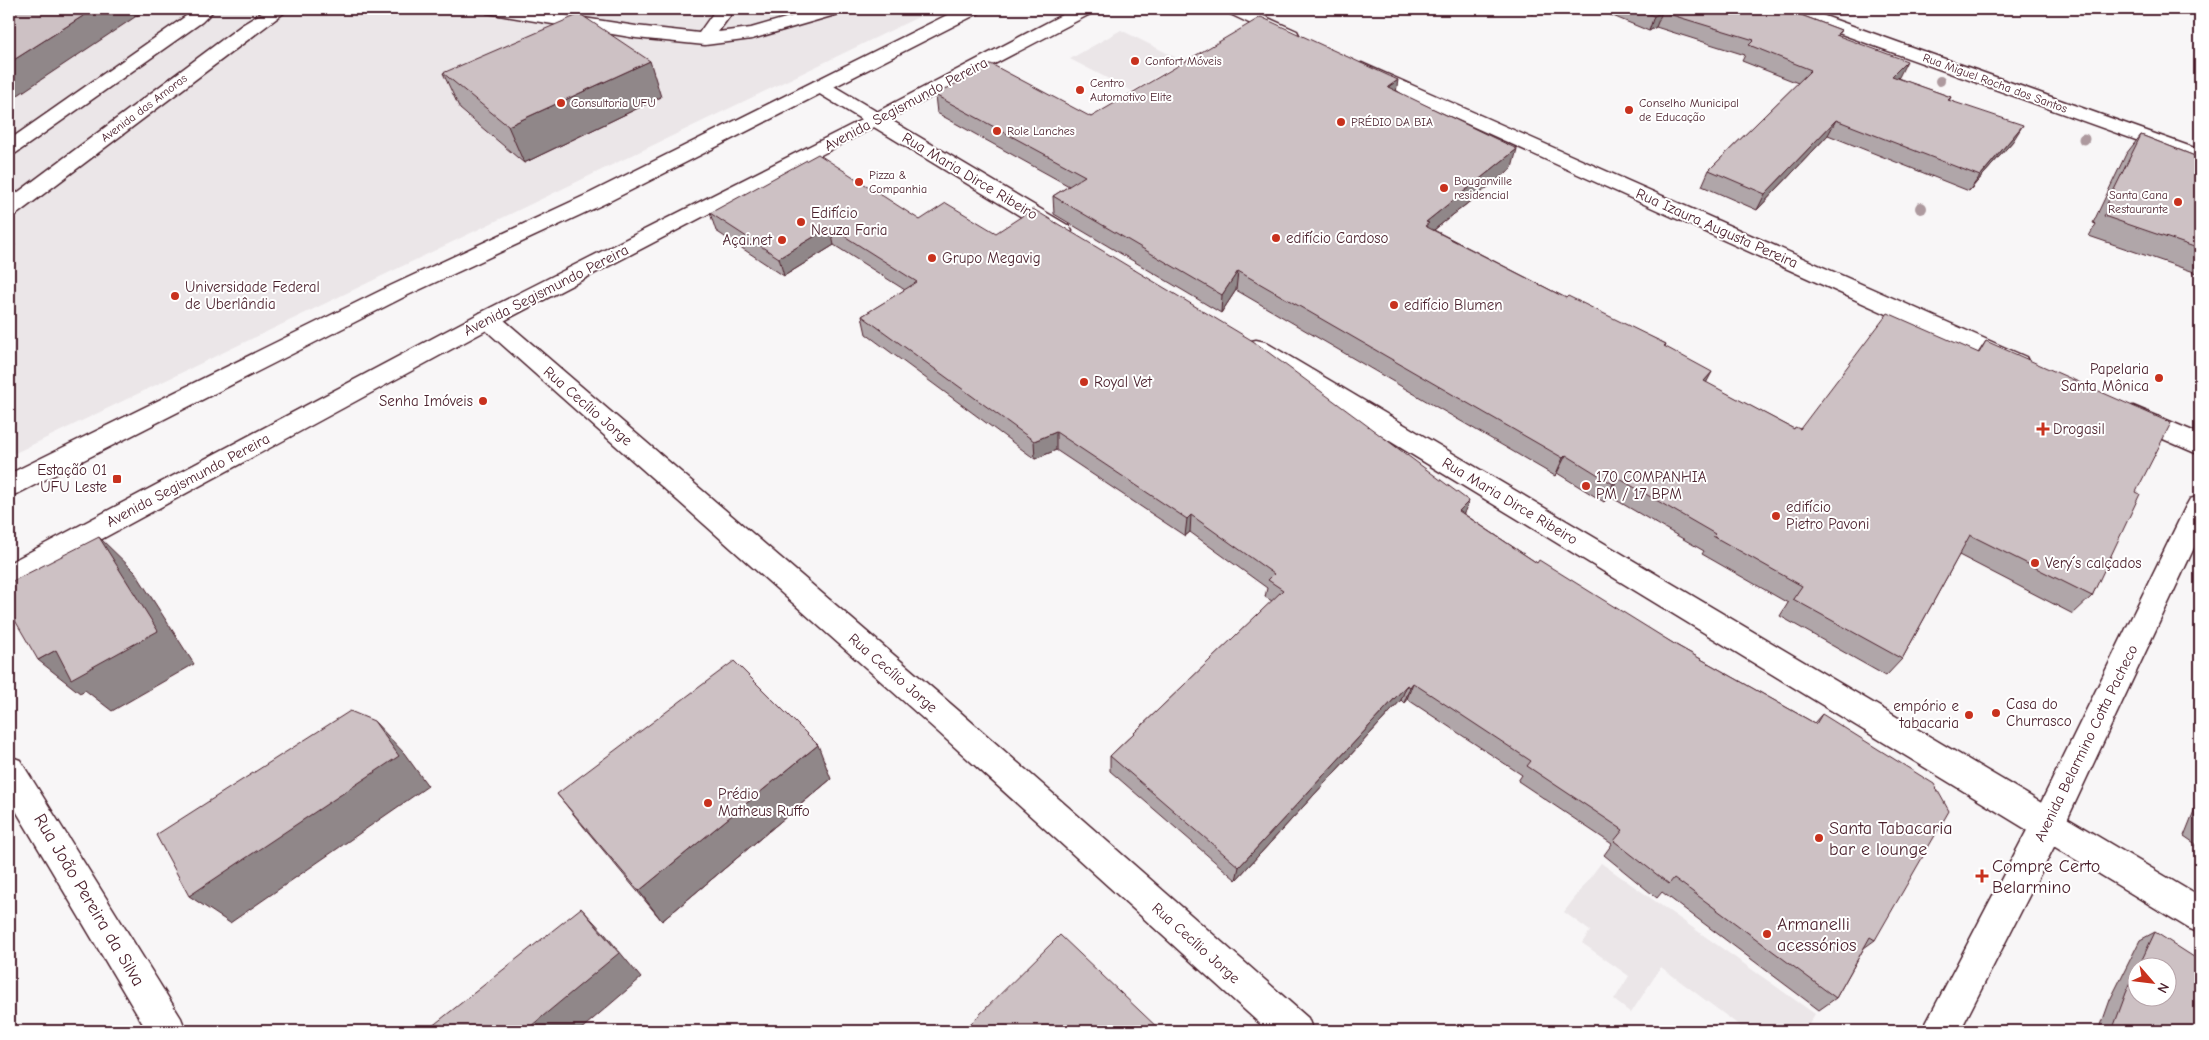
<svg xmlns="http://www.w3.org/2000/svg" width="2209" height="1040" viewBox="0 0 2209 1040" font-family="'Comic Neue',sans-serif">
	<rect width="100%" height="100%" fill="#f8f6f7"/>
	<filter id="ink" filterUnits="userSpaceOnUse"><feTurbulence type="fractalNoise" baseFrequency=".02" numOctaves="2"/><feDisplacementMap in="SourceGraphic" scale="10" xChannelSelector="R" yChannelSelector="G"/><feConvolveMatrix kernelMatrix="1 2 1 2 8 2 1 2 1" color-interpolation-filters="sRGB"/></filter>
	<g filter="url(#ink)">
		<!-- built -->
		<g fill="#ebe6e8">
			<path d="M9,9H935L9,456Z"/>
			<path d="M1121,30L1183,61L1132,91L1070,59Z"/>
			<path d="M1601,863L1815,1014L1805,1031H1744L1736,1023L1661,967L1631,1013L1614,1000L1629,976L1582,943L1590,931L1564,912Z"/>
		</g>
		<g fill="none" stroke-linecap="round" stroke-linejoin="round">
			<defs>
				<g id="lane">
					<path d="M196,9H215L202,22L16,153L9,155V140Z"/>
					<path d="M268,9H289L17,214L9,216V199L242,25Z"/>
					<path d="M484,9H525L636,26L699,33L716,9H735L718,32L751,28L817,9H845L842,13L752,39L705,45L636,38L493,14L487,13Z"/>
				</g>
				<g id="street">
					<path d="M1225,9H1248L1297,31L1299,35L1297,39H1283L1228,13Z"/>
					<path d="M1780,9H1805L2200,150V163L1783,13Z"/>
					<path d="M1362,63L2026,357L2029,363L2026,369L2017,372L2008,369L1355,73L1352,69L1355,65Z"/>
					<path d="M820,80L827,82L1069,226L1072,231L1069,236L1061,238L1053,236L813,90L810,86L813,82Z"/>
					<path d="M488,311L496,313L959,711L1308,1018L1313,1031H1268L937,731L480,325L476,319L480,313Z"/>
					<path d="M1256,340L1265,342L2200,897V933L2188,928L1247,354L1244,348L1247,342Z"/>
					<path d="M2133,406L2200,434V455L2124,422L2120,415L2124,408Z"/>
					<path d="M9,756L20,760L181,1018L186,1031H147L9,799Z"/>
				</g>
				<g id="secondary">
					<path d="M959,9H982L979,13L606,203L406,296L19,493L9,496V474L390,286L590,193Z"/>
					<path d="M1073,9H1095L1092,13L496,325L19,584L9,587V563L480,313L869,116Z"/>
					<path d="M2200,496V535L2060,835L1960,1031H1922L2036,813L2186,506L2190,499Z"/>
				</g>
			</defs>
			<!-- lane casing -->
			<use href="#lane" stroke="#4a1f2b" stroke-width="3"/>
			<!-- street casing -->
			<use href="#street" stroke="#4a1f2b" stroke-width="3"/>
			<!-- secondary casing -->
			<use href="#secondary" stroke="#4a1f2b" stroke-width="3"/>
			<!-- path -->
			<g stroke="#4a1f2b" stroke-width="2.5" stroke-dasharray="2.5 2.5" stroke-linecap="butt">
				<path d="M317,12L332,9"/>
				<path d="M9,249L16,243"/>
			</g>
			<!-- lane -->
			<use href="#lane" fill="#fff" fill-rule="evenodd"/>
			<!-- street -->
			<use href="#street" fill="#fff" fill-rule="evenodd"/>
			<!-- secondary -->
			<use href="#secondary" fill="#fff" fill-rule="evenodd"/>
		</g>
		<!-- trees -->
		<g fill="#ad999e">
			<circle cx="1940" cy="81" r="5"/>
			<circle cx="2084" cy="139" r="5.5"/>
			<circle cx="1921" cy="208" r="6"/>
		</g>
		<!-- wall -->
		<g fill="#b0a6a9" stroke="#4a1f2b" fill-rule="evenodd">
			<path d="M1521,9H1540L1532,14Z"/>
			<path d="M1596,9H1785L1841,30L1838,36L1899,77L1897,78L1951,97L1949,101L2013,141L1969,191L1828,135L1757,210L1702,186L1709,170L1798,83L1742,61L1745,55L1656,27L1649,31Z"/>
			<path d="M443,73L661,97L524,163L460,109Z"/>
			<path d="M1396,90L1512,168L1434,230L1566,298L1666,344L1665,347L1706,383L1794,429H1800L1978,353L1986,341L2136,492L2092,596L2073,614L1959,555L1902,659L1886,676L1780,616L1788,603L1702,554L1704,551L1609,496L1604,502L1557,473L1555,476L1236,290L1221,313L1054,214L1053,196L1069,186L937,113L935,95L1091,117Z"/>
			<path d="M2141,135L2200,158V274L2089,236L2096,224L2093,223L2126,154Z"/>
			<path d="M710,213L920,220L1464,514L1537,563L1676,645L1814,723L1822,714L1875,940L1864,948L1836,998L1819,1010L1662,892L1657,898L1604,855L1612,844L1518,781L1522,775L1407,699L1404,703L1401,700L1236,880L1110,771V756L1272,601L1265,597L1267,588L1190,532L1185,536L1056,450L1035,459L866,334L862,316L905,290L834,245L784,276L716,231Z"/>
			<path d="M831,779L662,921L583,826L557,794Z"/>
			<path d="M2200,796V847L2184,836Z"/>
			<path d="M2155,932L2200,1031H2099L2110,1000L2140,940ZM2136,968H2166L2136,998Z"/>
		</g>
		<!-- shaded-wall -->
		<g fill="#908789" stroke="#4a1f2b">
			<path d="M94,9H147L9,101V63Z"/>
			<path d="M1533,9H1540L1532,14Z"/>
			<path d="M1662,12L1656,27L1649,31L1654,16Z"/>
			<path d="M650,61L661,97L524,163L508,126Z"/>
			<path d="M1907,61L1899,77L1884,91L1892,76Z"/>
			<path d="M1398,80L1395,99L1388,87Z"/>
			<path d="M1836,120L1828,135L1757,210L1765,194Z"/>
			<path d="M2023,125L2013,141L1969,191L1980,176Z"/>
			<path d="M1517,149L1512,168L1425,237L1426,222Z"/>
			<path d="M830,227L834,245L784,276L779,258Z"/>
			<path d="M1238,271L1236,290L1221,313L1222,295Z"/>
			<path d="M1712,372L1702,391L1704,381Z"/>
			<path d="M1056,432V450L1035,459L1034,441Z"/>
			<path d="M1566,455L1557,473L1555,476L1563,458Z"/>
			<path d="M1618,478L1609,496L1604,502L1613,484Z"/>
			<path d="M1469,501L1462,518L1459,511Z"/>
			<path d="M1191,515L1190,532L1185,536L1187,519Z"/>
			<path d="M99,537L135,572L194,664L112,711L85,690L80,693L38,660L56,650Z"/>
			<path d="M1413,683L1407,699L1404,703L1410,687Z"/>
			<path d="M1407,685L1401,700L1236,880L1239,867Z"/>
			<path d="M374,721L404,753L428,786L230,923L189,896Z"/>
			<path d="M818,745L831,779L662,921L639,891Z"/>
			<path d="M581,908L605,934L641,978L579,1031H525Z"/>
			<path d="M9,1025L12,1031H9Z"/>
		</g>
		<!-- building -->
		<g fill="#cdc1c4" stroke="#4a1f2b">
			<path d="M9,9H94L9,63Z"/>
			<path d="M1637,9H1785L1841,30L1836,35L1907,61L1892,76L1951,97L1948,100L2023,125L1980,176L1836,120L1765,194L1709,170L1811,70L1749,45L1754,40L1662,12L1654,16Z"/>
			<path d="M580,14L650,61L508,126L443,73Z"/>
			<path d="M1261,17L1398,80L1388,87L1517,149L1426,222L1429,223L1425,226L1566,298L1568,296L1666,344L1664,346L1712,372L1704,381L1794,429L1795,427L1800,429L1888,313L1979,353L1986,341L2171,423L2136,492L2140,494L2092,596L1970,535L1902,659L1793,599L1802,586L1713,536L1715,534L1618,478L1613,484L1566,455L1563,458L1238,271L1222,295L1053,196L1085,176L935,95L991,64L1091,117Z"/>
			<path d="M2141,135L2200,158V249L2104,216L2111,204H2107Z"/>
			<path d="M818,154L920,220L946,203L996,233L1033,209L1253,341L1469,501L1459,511L1537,563L1539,560L1676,645L1816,724L1822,714L1934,784L1949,811L1875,940L1870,937L1836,998L1674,878L1669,884L1614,841L1623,830L1527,766L1531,761L1413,683L1410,687L1407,685L1239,867L1110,756L1283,590L1268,580L1274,574L1191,515L1187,519L1056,432L1034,441L862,316L917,282L830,227L779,258L710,213Z"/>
			<path d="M99,537L158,631L71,679L56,650L38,660L9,610V583Z"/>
			<path d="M734,661L818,745L639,891L557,794Z"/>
			<path d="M350,711L374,721L399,756L189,896L156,835Z"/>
			<path d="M581,908L619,953L525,1031H426Z"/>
			<path d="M2155,932L2200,961V1031H2112L2126,993L2136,971V998H2166V968H2138Z"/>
			<path d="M1060,935L1161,1031H963Z"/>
		</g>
	</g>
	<!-- markers -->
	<g fill="#c8321e" stroke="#fff" stroke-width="2">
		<circle cx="1135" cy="61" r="5"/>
		<circle cx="1080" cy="90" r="5"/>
		<circle cx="561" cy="103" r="5"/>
		<circle cx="1629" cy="110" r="5"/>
		<circle cx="1341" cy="122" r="5"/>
		<circle cx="997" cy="131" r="5"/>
		<circle cx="859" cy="182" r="5"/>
		<circle cx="1444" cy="188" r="5"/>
		<circle cx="2178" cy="202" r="5"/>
		<circle cx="801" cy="222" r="5"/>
		<circle cx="1276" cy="238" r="5"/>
		<circle cx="782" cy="240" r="5"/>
		<circle cx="932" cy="258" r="5"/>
		<circle cx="175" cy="296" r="5"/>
		<circle cx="1394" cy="305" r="5"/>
		<circle cx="2159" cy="378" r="5"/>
		<circle cx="1084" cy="382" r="5"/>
		<circle cx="483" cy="401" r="5"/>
		<path d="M2040.5 421.5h5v5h5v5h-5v5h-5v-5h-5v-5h5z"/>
		<rect x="112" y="474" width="10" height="10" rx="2.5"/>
		<circle cx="1586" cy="486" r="5"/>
		<circle cx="1776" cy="516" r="5"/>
		<circle cx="2035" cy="563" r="5"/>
		<circle cx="1996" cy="713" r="5"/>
		<circle cx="1969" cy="715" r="5"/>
		<circle cx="708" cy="803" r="5"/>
		<circle cx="1819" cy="838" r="5"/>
		<path d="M1979.5 868.5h5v5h5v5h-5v5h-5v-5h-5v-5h5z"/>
		<circle cx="1767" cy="934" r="5"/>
	</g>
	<g text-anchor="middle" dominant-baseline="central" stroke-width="4" stroke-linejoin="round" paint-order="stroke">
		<!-- far-poi labels -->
		<g font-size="12" fill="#4a1f2b" stroke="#fff" text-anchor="start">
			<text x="1145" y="61">Confort Móveis</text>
			<text x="1090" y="83">Centro<tspan x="1090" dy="14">Automotivo Elite</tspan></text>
			<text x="571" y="103">Consultoria UFU</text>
			<text x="1639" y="103">Conselho Municipal<tspan x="1639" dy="14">de Educação</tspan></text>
			<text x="1351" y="122">PRÉDIO DA BIA</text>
			<text x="1007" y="131">Role Lanches</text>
			<text x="869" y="175">Pizza &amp;<tspan x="869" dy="14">Companhia</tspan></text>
			<text x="1454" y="181">Bouganville<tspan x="1454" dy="14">residencial</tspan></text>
			<text x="2168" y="195" text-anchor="end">Santa Cana<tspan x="2168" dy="14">Restaurante</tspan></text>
		</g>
		<!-- far-street labels -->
		<g font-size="12" fill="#4a1f2b" stroke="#fff">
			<text transform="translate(1995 83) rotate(20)">Rua Miguel Rocha dos Santos</text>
			<text transform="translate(144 108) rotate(-37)">Avenida das Amoras</text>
		</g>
		<!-- street labels -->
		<g font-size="15" fill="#4a1f2b" stroke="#fff">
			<text transform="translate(906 104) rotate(-28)">Avenida Segismundo Pereira</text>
			<text transform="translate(970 176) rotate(31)">Rua Maria Dirce Ribeiro</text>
			<text transform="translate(1717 228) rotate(24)">Rua Izaura Augusta Pereira</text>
			<text transform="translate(546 290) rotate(-27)">Avenida Segismundo Pereira</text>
			<text transform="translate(588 406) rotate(41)">Rua Cecílio Jorge</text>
			<text transform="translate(188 480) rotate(-28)">Avenida Segismundo Pereira</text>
			<text transform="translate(1510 501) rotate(31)">Rua Maria Dirce Ribeiro</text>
			<text transform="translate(893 673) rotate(41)">Rua Cecílio Jorge</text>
			<text transform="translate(2086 743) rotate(-64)">Avenida Belarmino Cotta Pacheco</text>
			<text transform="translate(1196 943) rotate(42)">Rua Cecílio Jorge</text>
		</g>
		<!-- poi labels -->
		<g font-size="15" fill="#4a1f2b" stroke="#fff" text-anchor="start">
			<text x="811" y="213">Edifício<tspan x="811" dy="17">Neuza Faria</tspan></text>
			<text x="1286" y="238">edifício Cardoso</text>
			<text x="772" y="240" text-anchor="end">Açai.net</text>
			<text x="942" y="258">Grupo Megavig</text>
			<text x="185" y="287">Universidade Federal<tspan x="185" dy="17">de Uberlândia</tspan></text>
			<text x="1404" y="305">edifício Blumen</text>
			<text x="2149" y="369" text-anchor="end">Papelaria<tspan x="2149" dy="17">Santa Mônica</tspan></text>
			<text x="1094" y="382">Royal Vet</text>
			<text x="473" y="401" text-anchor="end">Senha Imóveis</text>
			<text x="2053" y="429">Drogasil</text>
			<text x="107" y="470" text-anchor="end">Estação 01<tspan x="107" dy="17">UFU Leste</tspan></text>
			<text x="1596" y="477">170 COMPANHIA<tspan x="1596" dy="17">PM / 17 BPM</tspan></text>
			<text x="1786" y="507">edifício<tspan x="1786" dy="17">Pietro Pavoni</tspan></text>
			<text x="2045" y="563">Very´s calçados</text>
			<text x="2006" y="704">Casa do<tspan x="2006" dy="17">Churrasco</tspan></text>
			<text x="1959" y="706" text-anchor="end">empório e<tspan x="1959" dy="17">tabacaria</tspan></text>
			<text x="718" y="794">Prédio<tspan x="718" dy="17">Matheus Ruffo</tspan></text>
		</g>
		<!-- near-poi labels -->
		<g font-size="18" fill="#4a1f2b" stroke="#fff" text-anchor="start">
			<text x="1829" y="828">Santa Tabacaria<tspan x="1829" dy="21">bar e lounge</tspan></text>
			<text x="1992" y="866">Compre Certo<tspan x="1992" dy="21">Belarmino</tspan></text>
			<text x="1777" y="924">Armanelli<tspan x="1777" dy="21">acessórios</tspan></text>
		</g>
		<!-- near-street labels -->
		<g font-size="18" fill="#4a1f2b" stroke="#fff">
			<text transform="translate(89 900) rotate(59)">Rua João Pereira da Silva</text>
		</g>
	</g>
	<!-- margin -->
	<rect width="2209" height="1040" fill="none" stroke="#fff" stroke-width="30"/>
	<rect x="15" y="15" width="2179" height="1010" fill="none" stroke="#4a1f2b" stroke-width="2" filter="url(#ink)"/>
	<!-- north arrow -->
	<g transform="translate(2152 982) rotate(118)"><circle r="24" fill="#ffffff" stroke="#b7a5aa"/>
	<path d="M0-4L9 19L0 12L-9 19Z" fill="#c8321e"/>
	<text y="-8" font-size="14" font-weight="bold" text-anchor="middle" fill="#4a1f2b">N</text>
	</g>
</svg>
